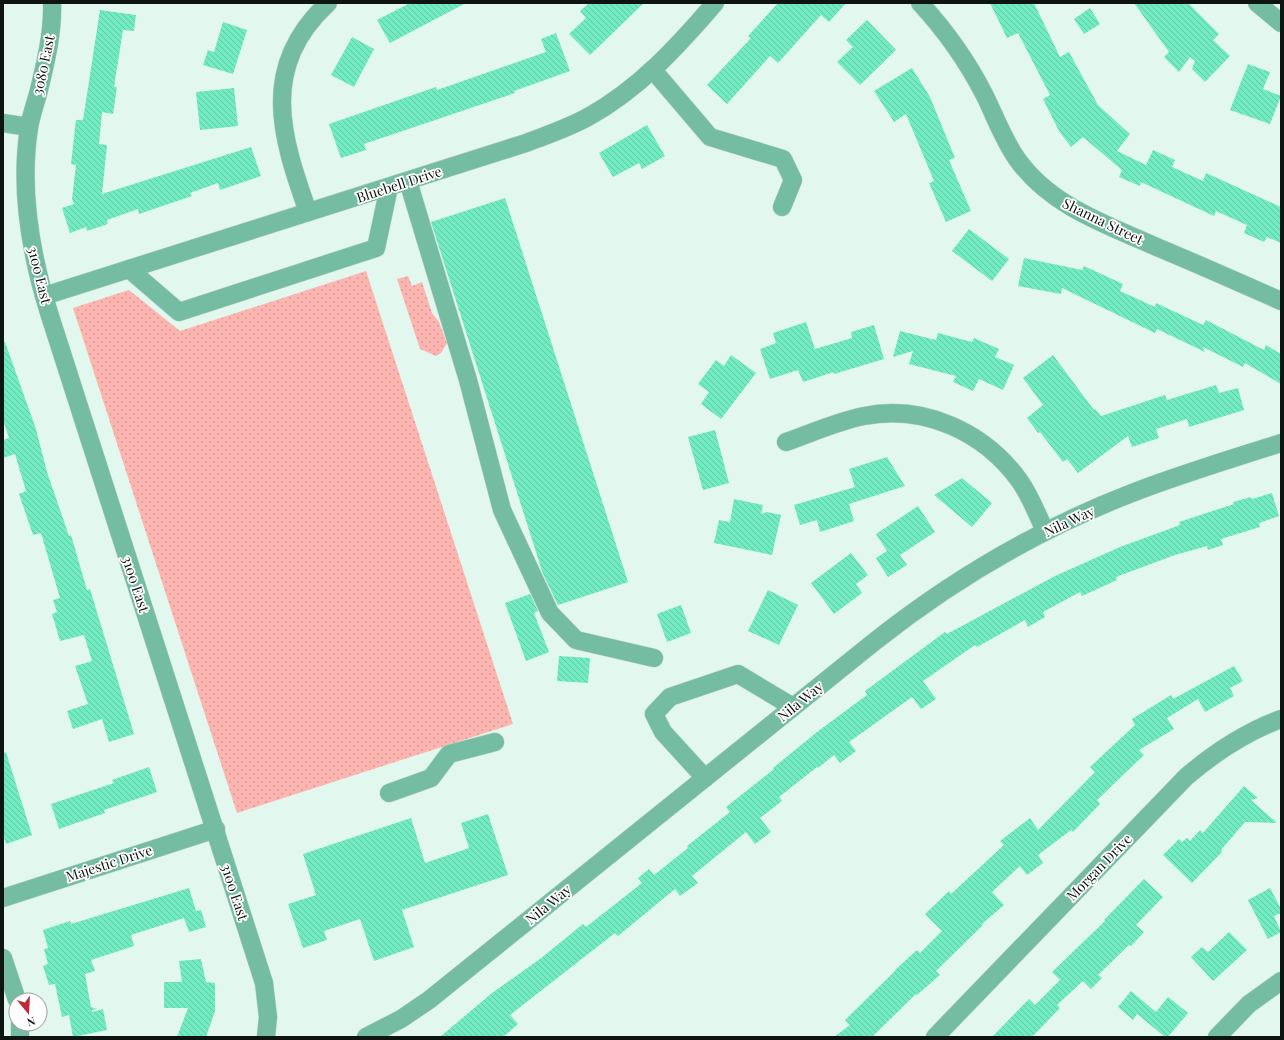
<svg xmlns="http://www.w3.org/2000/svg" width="1284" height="1040" viewBox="0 0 1284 1040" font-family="'Playfair Display',serif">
	<defs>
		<pattern id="park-dots" width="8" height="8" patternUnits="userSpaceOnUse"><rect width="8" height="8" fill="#fdb5b1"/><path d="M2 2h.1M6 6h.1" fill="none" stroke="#d89b97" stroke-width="1.8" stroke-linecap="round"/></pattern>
		<pattern id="building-back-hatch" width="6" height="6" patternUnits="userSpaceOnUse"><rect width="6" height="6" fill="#72ebc3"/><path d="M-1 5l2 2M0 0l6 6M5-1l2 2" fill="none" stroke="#62c9a6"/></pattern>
	</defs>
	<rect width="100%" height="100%" fill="#e2f7ee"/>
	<!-- park -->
	<g fill="url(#park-dots)">
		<path d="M366,271L513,724L237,813L73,308L129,290L180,331Z"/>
		<path d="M408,276L412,286L422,282L432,313L439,322L447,343L441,353L436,356L420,349L397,279Z"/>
	</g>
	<!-- building -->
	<g fill="url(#building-back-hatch)">
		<path d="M410,3H466L390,43L377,20Z"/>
		<path d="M589,3H644L590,55L569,34L586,18L580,11Z"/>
		<path d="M778,3H846L829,22L821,15L778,63L770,56L727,104L707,85L751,38L748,36Z"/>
		<path d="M990,3H1034L1060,57L1069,52L1098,105L1130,134L1117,151L1146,165L1153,150L1175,160L1172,167L1203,181L1206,173L1281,207V243L1267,237L1264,242L1244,233L1247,225L1216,211L1214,216L1141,182L1140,186L1119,177L1122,170L1083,137L1071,147L1059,131L1043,99L1050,95L1018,33L1007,38Z"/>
		<path d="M1134,3H1188L1219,34L1213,40L1230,56L1205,82L1192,69L1195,61L1190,57L1179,72L1164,57L1169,52Z"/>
		<path d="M1090,8L1100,24L1084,34L1074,19Z"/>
		<path d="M100,10L136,15L134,31L123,30L114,87H117L113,114L102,112L99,144L107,145L102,194L251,147L261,176L220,190L218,183L190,193L192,196L139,214L138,209L107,220L108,224L87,231L86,227L70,233L62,208L74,204L72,199L76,165L71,164L76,120H83Z"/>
		<path d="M867,20L896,50L860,85L837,62L853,47L846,40Z"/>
		<path d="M223,22L247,30L233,74L203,65L208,50L214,52Z"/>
		<path d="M556,33L570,71L514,91L515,93L364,144L366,150L341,158L329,124L436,87L437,90L546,52L541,39Z"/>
		<path d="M352,37L374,49L354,87L331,75Z"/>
		<path d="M1248,64L1270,72L1263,89L1281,96L1270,124L1230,110Z"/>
		<path d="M912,68L930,97L955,158L949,160L971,211L946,222L929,183L934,181L906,114L894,122L874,91Z"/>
		<path d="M234,88L238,126L200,130L196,92Z"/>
		<path d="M647,125L665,156L642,169L639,163L613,177L599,153Z"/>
		<path d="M505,198L628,582L558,605L543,574L431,222Z"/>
		<path d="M969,229L1009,259L992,281L952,251Z"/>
		<path d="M1024,258L1082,270L1084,266L1123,284L1120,291L1155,307L1156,303L1203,325L1206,320L1264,350L1266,345L1281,354V384L1245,363L1243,367L1203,347L1205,352L1157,329L1155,333L1062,288L1061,294L1018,286Z"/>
		<path d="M806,322L815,349L852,338L851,332L874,325L884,359L834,374V372L803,382L798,370L770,379L760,349L776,343L773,333Z"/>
		<path d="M900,331L936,340L938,333L972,342L974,338L999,349L995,357L1014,365L1003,390L979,379L973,391L953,382L956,376L909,364L913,351L893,357Z"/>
		<path d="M3,342H5L36,429L47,472L69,536L71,535L87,590L90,589L134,734L109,742L102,719L73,729L67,711L88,704L75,666L92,661L84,635L60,641L52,614L57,612L53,600L60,598L41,533L33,535L19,494L26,491L15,454L3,458V440L9,438L3,420Z"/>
		<path d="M731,355L756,373L721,419L701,404L709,392L698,384L716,360L724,366Z"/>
		<path d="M1053,355L1094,410L1095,409L1101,416L1165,395L1167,400L1216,385L1219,393L1238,388L1244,410L1189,427L1187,419L1156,429L1159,438L1132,447L1128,436L1078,473L1067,459L1063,462L1040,432L1038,433L1027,418L1043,405L1023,378Z"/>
		<path d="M715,430L729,483L703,490L688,437Z"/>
		<path d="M887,457L905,486L849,504L854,521L820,532L817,520L800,525L794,505L855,487L849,469Z"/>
		<path d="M962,478L992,503L972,527L934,495Z"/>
		<path d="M1272,493L1279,516L1259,523L1260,527L1221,539L1223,545L1208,550L1207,546L1175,555L1116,577L1117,580L1082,596L1080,592L1043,612L1045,617L1028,627L1025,620L977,647L975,645L923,681L936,699L921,709L912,697L849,742L856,751L840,763L834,755L818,768L817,767L779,797L782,801L760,818L771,832L755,844L746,832L692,876L698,883L680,896L675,889L618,936L615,933L510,1015L518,1024L503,1037H440L492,993L540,959L583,924L586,927L642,883L638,878L649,869L654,875L688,848L687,846L730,812L726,807L774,769L773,768L817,732L867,695L865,691L945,632L947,634L1055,576L1120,547L1180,525L1179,522L1234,504L1233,502L1251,497L1252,499Z"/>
		<path d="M734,499L763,505L761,514L767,512L781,515L772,555L714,543L719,520L730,522Z"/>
		<path d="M918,506L935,532L900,555L907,565L888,577L876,558L887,551L876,534Z"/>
		<path d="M851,553L868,575L856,584L862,593L834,614L811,583Z"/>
		<path d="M768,590L798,605L779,645L748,631Z"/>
		<path d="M530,594L538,611L534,613L549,652L526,661L505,603Z"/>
		<path d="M681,605L691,633L667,642L657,614Z"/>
		<path d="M559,656L590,658L588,683L557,681Z"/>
		<path d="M1234,666L1243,681L1230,688L1234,696L1205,712L1198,699L1167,718L1174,729L1139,750L1144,755L1097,800L1100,804L1073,832L1071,830L1038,855L1043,863L1027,875L1020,866L992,892L1004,905L982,924L983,925L936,971L940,975L917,995L916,994L872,1037H834L850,1025L845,1020L895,971V970L917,950L920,953L942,931L925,914L949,891L951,894L1004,845L1000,841L1030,818L1038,830L1095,772L1090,767L1135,725L1132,719L1171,695L1173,699Z"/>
		<path d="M6,752L32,835L6,844L3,834V753Z"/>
		<path d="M149,767L157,792L104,810L105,813L59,829L51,804L114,783L112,780Z"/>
		<path d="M1244,786L1258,798L1251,800L1277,823L1245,822L1221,850L1222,852L1192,883L1163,855L1179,839L1182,842L1187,838L1190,841L1200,830L1203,833Z"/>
		<path d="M488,814L508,875L402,910L414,947L374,961L360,919L324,931L327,940L303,948L288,904L316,895L303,854L411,818L425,863L469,848L461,823Z"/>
		<path d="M1144,879L1163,897L1136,925L1144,932L1131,946L1129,945L1098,975L1102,978L1091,989L1083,981L1057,1005L1060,1008L1032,1037H992L1029,999L1035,1005L1060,980L1052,972L1105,921L1104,920Z"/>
		<path d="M189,888L196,911L201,910L206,927L189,932L184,918L131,935L134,946L91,960L95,971L85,974L91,1007L97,1009L92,1010V1012L103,1009L107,1030L73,1037L69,1015L62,1017L55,984L49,985L43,966L48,964L44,949L48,948L43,930L70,921L71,924Z"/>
		<path d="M1270,888L1281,909V913L1274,916L1281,932L1268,939L1248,900Z"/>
		<path d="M1229,932L1247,950L1213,981L1191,957L1202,947L1208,952Z"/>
		<path d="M201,959L206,982L215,983V1011L206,1037H177L188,1008H164V982H182L179,961Z"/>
		<path d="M1131,991L1156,1012L1168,997L1188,1013L1168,1037H1165L1137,1014L1133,1020L1118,1007Z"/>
	</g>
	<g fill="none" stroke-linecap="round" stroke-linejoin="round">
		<defs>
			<g id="minor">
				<path d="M52,3C53,32 46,61 39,90C36,102 31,115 29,128C19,192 31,256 50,316L264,983L268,1017L266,1037"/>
				<path d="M920,3C945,30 967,61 984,94C995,116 1003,139 1017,159C1051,207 1108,225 1159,248C1200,265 1240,283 1281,301"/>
				<path d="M1257,3L1281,23"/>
				<path d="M653,70L710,137L783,159L793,180L782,207"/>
				<path d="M3,123L29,127"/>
				<path d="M408,181L468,380L502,510L550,613L576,640L654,658"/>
				<path d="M308,212C281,136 259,67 328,3"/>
				<path d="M129,269L179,312L376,248L389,187"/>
				<path d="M44,296L526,143C547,135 568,128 588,117C639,89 678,46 715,3"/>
				<path d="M786,442C812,433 838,421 864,416C924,404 984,432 1019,480C1030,495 1037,514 1045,531"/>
				<path d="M705,778L663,732L654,714L670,697L738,674L793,707"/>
				<path d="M389,793L431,778L449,754L495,742"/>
				<path d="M3,898L216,829"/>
				<path d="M3,958L17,1000"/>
				<path d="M20,1037V1024"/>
				<path d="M366,1037L401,1019L429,1000L874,642C952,580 1039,529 1132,493C1181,474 1231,459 1281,443"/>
				<path d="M935,1037L1186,777C1214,753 1246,732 1281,719"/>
				<path d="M1217,1037L1249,1004L1281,981"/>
			</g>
		</defs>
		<!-- minor casing -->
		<use href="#minor" stroke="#c0d3cb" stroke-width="19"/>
		<!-- minor -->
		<use href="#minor" stroke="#74bda3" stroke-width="18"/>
	</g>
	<g text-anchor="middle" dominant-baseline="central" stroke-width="3.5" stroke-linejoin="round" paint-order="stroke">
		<!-- street labels -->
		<g font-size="14" fill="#0d1412" stroke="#fefefe">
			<text transform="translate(43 65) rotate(-78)">3080 East</text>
			<text transform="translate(399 184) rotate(-18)">Bluebell Drive</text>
			<text transform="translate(1103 221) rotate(26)">Shanna Street</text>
			<text transform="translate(40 275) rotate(76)">3100 East</text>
			<text transform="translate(1069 521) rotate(-25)">Nila Way</text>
			<text transform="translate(136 584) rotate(72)">3100 East</text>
			<text transform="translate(800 701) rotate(-39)">Nila Way</text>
			<text transform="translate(109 863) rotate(-18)">Majestic Drive</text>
			<text transform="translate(1099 867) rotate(-46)">Morgan Drive</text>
			<text transform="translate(235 892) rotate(72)">3100 East</text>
			<text transform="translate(548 904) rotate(-39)">Nila Way</text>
		</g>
	</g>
	<!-- border -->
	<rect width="1284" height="1040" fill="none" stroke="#0d1412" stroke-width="8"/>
	<!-- north arrow -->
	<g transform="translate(28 1012) rotate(162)"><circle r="19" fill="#fefefe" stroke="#9ea0a0"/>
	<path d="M0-3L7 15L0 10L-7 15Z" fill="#bc2b37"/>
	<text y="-6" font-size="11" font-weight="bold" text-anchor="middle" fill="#0d1412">N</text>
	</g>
</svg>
